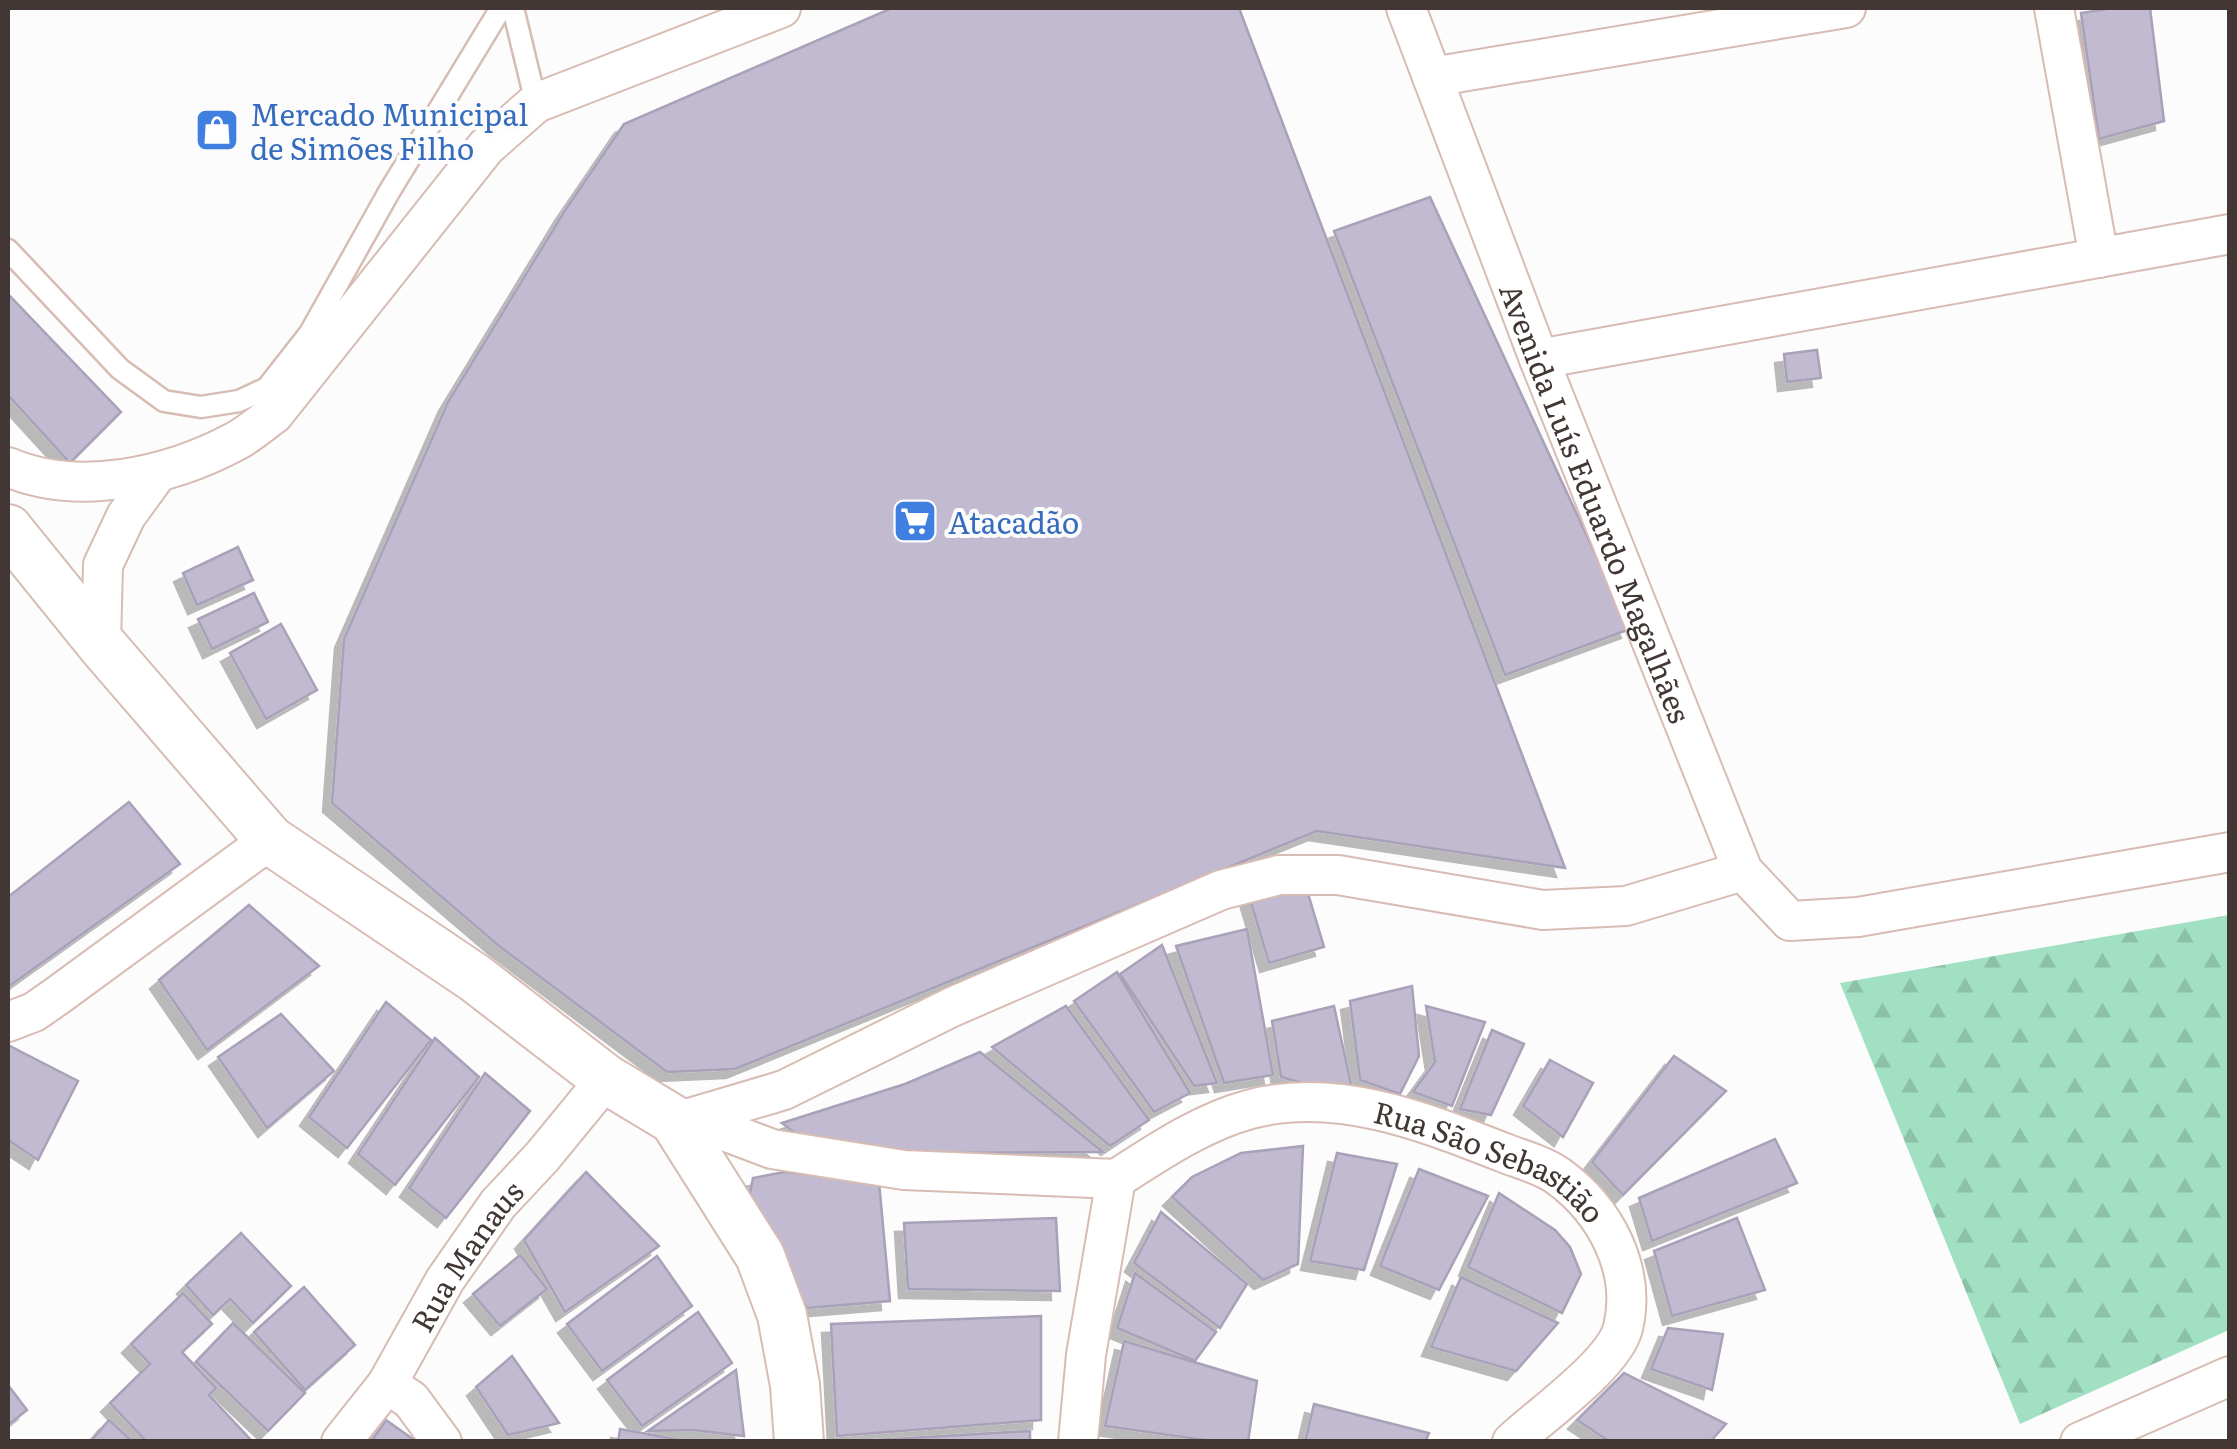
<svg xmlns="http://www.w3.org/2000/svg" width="2237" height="1449" viewBox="0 0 2237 1449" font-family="Literata,serif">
	<defs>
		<pattern id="forest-firs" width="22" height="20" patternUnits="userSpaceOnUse" patternTransform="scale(2.5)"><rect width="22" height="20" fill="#a1e0c3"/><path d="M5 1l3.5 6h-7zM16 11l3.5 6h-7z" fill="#8cc1a8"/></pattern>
		<filter id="shadow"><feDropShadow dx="-9" dy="9" stdDeviation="0" flood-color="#0004"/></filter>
	</defs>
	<rect width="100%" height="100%" fill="#fcfcfc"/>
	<!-- forest -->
	<path fill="url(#forest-firs)" d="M2229,915V1330L2020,1424L1840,983Z"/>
	<!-- building -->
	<g fill="#c1bad1" stroke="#a8a1b8" stroke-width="2.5" filter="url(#shadow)">
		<path d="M892,8H1239L1565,868L1317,831L735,1069L667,1072L499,946L332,803L344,639L448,402L564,212L624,124Z"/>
		<path d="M2114,8H2150L2164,121L2099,139L2081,13Z"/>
		<path d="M1430,197L1630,629L1505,675L1334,231Z"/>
		<path d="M8,294L121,412L70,463L8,395Z"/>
		<path d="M1817,350L1821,378L1787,382L1784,354Z"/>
		<path d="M238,547L253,580L197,605L183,573Z"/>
		<path d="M254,593L268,622L212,649L198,619Z"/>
		<path d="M281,624L317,690L266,719L230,653Z"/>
		<path d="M129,802L180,864L8,987V897Z"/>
		<path d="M1304,880L1324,947L1269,963L1249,896Z"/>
		<path d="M249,905L319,966L207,1050L159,980Z"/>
		<path d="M1247,929L1273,1075L1224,1083L1176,946Z"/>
		<path d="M1162,945L1217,1083L1194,1086L1120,974Z"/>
		<path d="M1117,972L1190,1093L1154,1112L1074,1001Z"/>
		<path d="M1412,986L1419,1056L1400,1094L1360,1080L1350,1001Z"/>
		<path d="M386,1002L431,1040L347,1148L309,1117Z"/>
		<path d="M1066,1006L1149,1120L1110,1146L992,1047Z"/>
		<path d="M1334,1006L1352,1089L1337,1093L1281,1077L1272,1021Z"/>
		<path d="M1426,1006L1485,1022L1452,1106L1413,1092L1435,1062Z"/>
		<path d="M281,1014L334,1071L267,1128L218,1057Z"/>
		<path d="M1492,1030L1524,1044L1491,1115L1460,1109Z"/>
		<path d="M435,1038L479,1077L395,1185L358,1154Z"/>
		<path d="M8,1045L78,1081L38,1160L8,1140Z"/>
		<path d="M980,1052L1103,1152L922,1153L804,1140L782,1123L905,1084Z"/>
		<path d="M1674,1056L1726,1091L1623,1195L1592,1162Z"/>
		<path d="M1550,1060L1593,1083L1563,1137L1523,1106Z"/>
		<path d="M485,1073L530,1111L446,1218L409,1188Z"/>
		<path d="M1775,1139L1797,1183L1652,1241L1639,1198Z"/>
		<path d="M1303,1146L1298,1264L1263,1280L1172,1197L1192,1177L1241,1153Z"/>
		<path d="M1337,1153L1397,1164L1364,1270L1310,1261Z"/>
		<path d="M1419,1169L1488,1196L1439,1290L1380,1266Z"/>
		<path d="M586,1172L659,1246L565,1312L524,1240Z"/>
		<path d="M784,1172L879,1182L890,1301L807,1308L746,1212L753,1178Z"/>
		<path d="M1499,1193L1555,1230L1570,1247L1581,1274L1562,1313L1468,1267Z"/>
		<path d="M1161,1212L1247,1284L1220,1328L1134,1263Z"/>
		<path d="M1056,1218L1060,1291L908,1289L904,1223Z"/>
		<path d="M1737,1218L1765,1290L1672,1316L1654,1251Z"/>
		<path d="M241,1233L291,1286L253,1323L230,1299L213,1315L186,1285Z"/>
		<path d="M520,1255L547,1289L500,1326L473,1294Z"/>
		<path d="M657,1256L692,1306L602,1371L567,1324Z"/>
		<path d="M1135,1273L1216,1332L1195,1361L1117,1328Z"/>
		<path d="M1461,1277L1558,1323L1516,1371L1431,1347Z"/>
		<path d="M304,1287L355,1345L305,1390L254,1332Z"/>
		<path d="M183,1293L212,1324L182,1352L216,1388L209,1395L250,1439L247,1442H147L110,1403L150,1364L131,1344Z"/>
		<path d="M698,1312L732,1363L642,1426L607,1380Z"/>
		<path d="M1041,1316V1420L837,1436L831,1324Z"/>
		<path d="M233,1323L305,1393L268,1431L196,1362Z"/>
		<path d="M1668,1328L1723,1334L1712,1390L1651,1369Z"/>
		<path d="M1124,1341L1257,1381L1248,1442H1218L1105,1426Z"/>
		<path d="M512,1356L559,1423L508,1435L476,1387Z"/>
		<path d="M736,1370L744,1436L693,1430L648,1431Z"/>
		<path d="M1624,1373L1726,1424L1710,1442H1610L1577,1420Z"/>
		<path d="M8,1385L27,1410L8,1425Z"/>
		<path d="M1314,1404L1429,1433L1425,1442H1305Z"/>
		<path d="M109,1420L133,1442H90Z"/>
		<path d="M386,1420L417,1442H371Z"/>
		<path d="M620,1429L691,1442H618Z"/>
		<path d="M1030,1431V1442H844Z"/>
	</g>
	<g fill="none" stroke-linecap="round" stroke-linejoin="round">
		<defs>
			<g id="service">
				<path d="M513,8L536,103"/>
				<path d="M8,250L120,369L164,401L201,407L239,401L267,388L310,333L389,192L501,8"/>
			</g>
			<g id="minor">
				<path id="s1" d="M1406,8L1539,359L1743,871L1790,921L1858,917L2230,852"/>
				<path d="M2054,8L2099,258"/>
				<path d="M1432,77L1846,8"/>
				<path d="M1539,359L2230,234"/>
				<path d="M8,467C78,497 169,477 236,441C249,434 262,423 274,414L486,147L536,103L781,8"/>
				<path d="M101,644L103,565L126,516L158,472"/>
				<path d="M8,1022L34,1012L57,996L270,840"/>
				<path d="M690,1118L784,1090L952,1007L1221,890L1279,875H1338L1543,910L1626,906L1743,871"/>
				<path d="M681,1119L690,1118L772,1149L904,1170L1116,1179"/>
				<path id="s2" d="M1116,1179C1158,1152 1202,1122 1251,1109C1337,1087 1423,1121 1502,1152C1519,1159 1543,1165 1558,1176C1605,1210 1637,1269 1623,1328C1614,1364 1541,1415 1512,1442"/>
				<path d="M387,1384L411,1400L442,1442"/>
				<path id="s3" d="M341,1442L387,1384L445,1280L498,1204L542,1157L606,1079"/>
				<path d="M1078,1442L1086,1355L1116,1179"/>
				<path d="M2080,1442L2230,1376"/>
			</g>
			<path id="tertiary" d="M8,529L101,644L270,840L475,978L606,1079L674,1120L760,1256L782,1315L795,1385L799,1442"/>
		</defs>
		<!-- service casing -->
		<use href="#service" stroke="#d7bcb3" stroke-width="25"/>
		<!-- minor casing -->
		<use href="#minor" stroke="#d7bcb3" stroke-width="42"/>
		<!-- tertiary casing -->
		<use href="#tertiary" stroke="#d7bcb3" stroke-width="52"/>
		<!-- service -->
		<use href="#service" stroke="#fff" stroke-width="20"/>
		<!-- minor -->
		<use href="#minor" stroke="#fff" stroke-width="38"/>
		<!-- tertiary -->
		<use href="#tertiary" stroke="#fff" stroke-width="48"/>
	</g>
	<!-- icons -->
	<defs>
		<symbol id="shop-square" viewBox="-11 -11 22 22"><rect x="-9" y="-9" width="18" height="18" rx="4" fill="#3f7fe0" stroke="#fcfcfc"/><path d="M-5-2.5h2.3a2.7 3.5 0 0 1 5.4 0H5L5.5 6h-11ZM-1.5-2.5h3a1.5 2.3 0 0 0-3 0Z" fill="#fff"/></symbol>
		<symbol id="supermarket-square" viewBox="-11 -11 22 22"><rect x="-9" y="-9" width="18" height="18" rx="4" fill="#3f7fe0" stroke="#fcfcfc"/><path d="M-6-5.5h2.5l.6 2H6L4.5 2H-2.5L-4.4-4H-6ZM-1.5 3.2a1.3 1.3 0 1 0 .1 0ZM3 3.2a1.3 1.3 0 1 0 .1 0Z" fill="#fff"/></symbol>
	</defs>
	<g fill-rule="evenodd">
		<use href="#shop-square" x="192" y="105" width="50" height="50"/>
		<use href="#supermarket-square" x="890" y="496" width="50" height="50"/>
	</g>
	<g text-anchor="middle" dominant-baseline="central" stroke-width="8" stroke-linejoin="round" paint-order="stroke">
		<!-- shop labels -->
		<g font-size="30" fill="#366cbe" stroke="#fcfcfc" text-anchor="start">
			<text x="250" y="113">Mercado Municipal<tspan x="250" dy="34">de Simões Filho</tspan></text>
			<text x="948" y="521">Atacadão</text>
		</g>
		<!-- street labels -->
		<g font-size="30" fill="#423734" stroke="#fcfcfc">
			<text stroke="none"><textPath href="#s1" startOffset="530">Avenida Luís Eduardo Magalhães</textPath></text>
			<text stroke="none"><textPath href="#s2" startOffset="405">Rua São Sebastião</textPath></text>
			<text stroke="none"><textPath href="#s3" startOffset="225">Rua Manaus</textPath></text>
		</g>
	</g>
	<!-- border -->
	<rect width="2237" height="1449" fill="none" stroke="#423734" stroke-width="20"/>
</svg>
